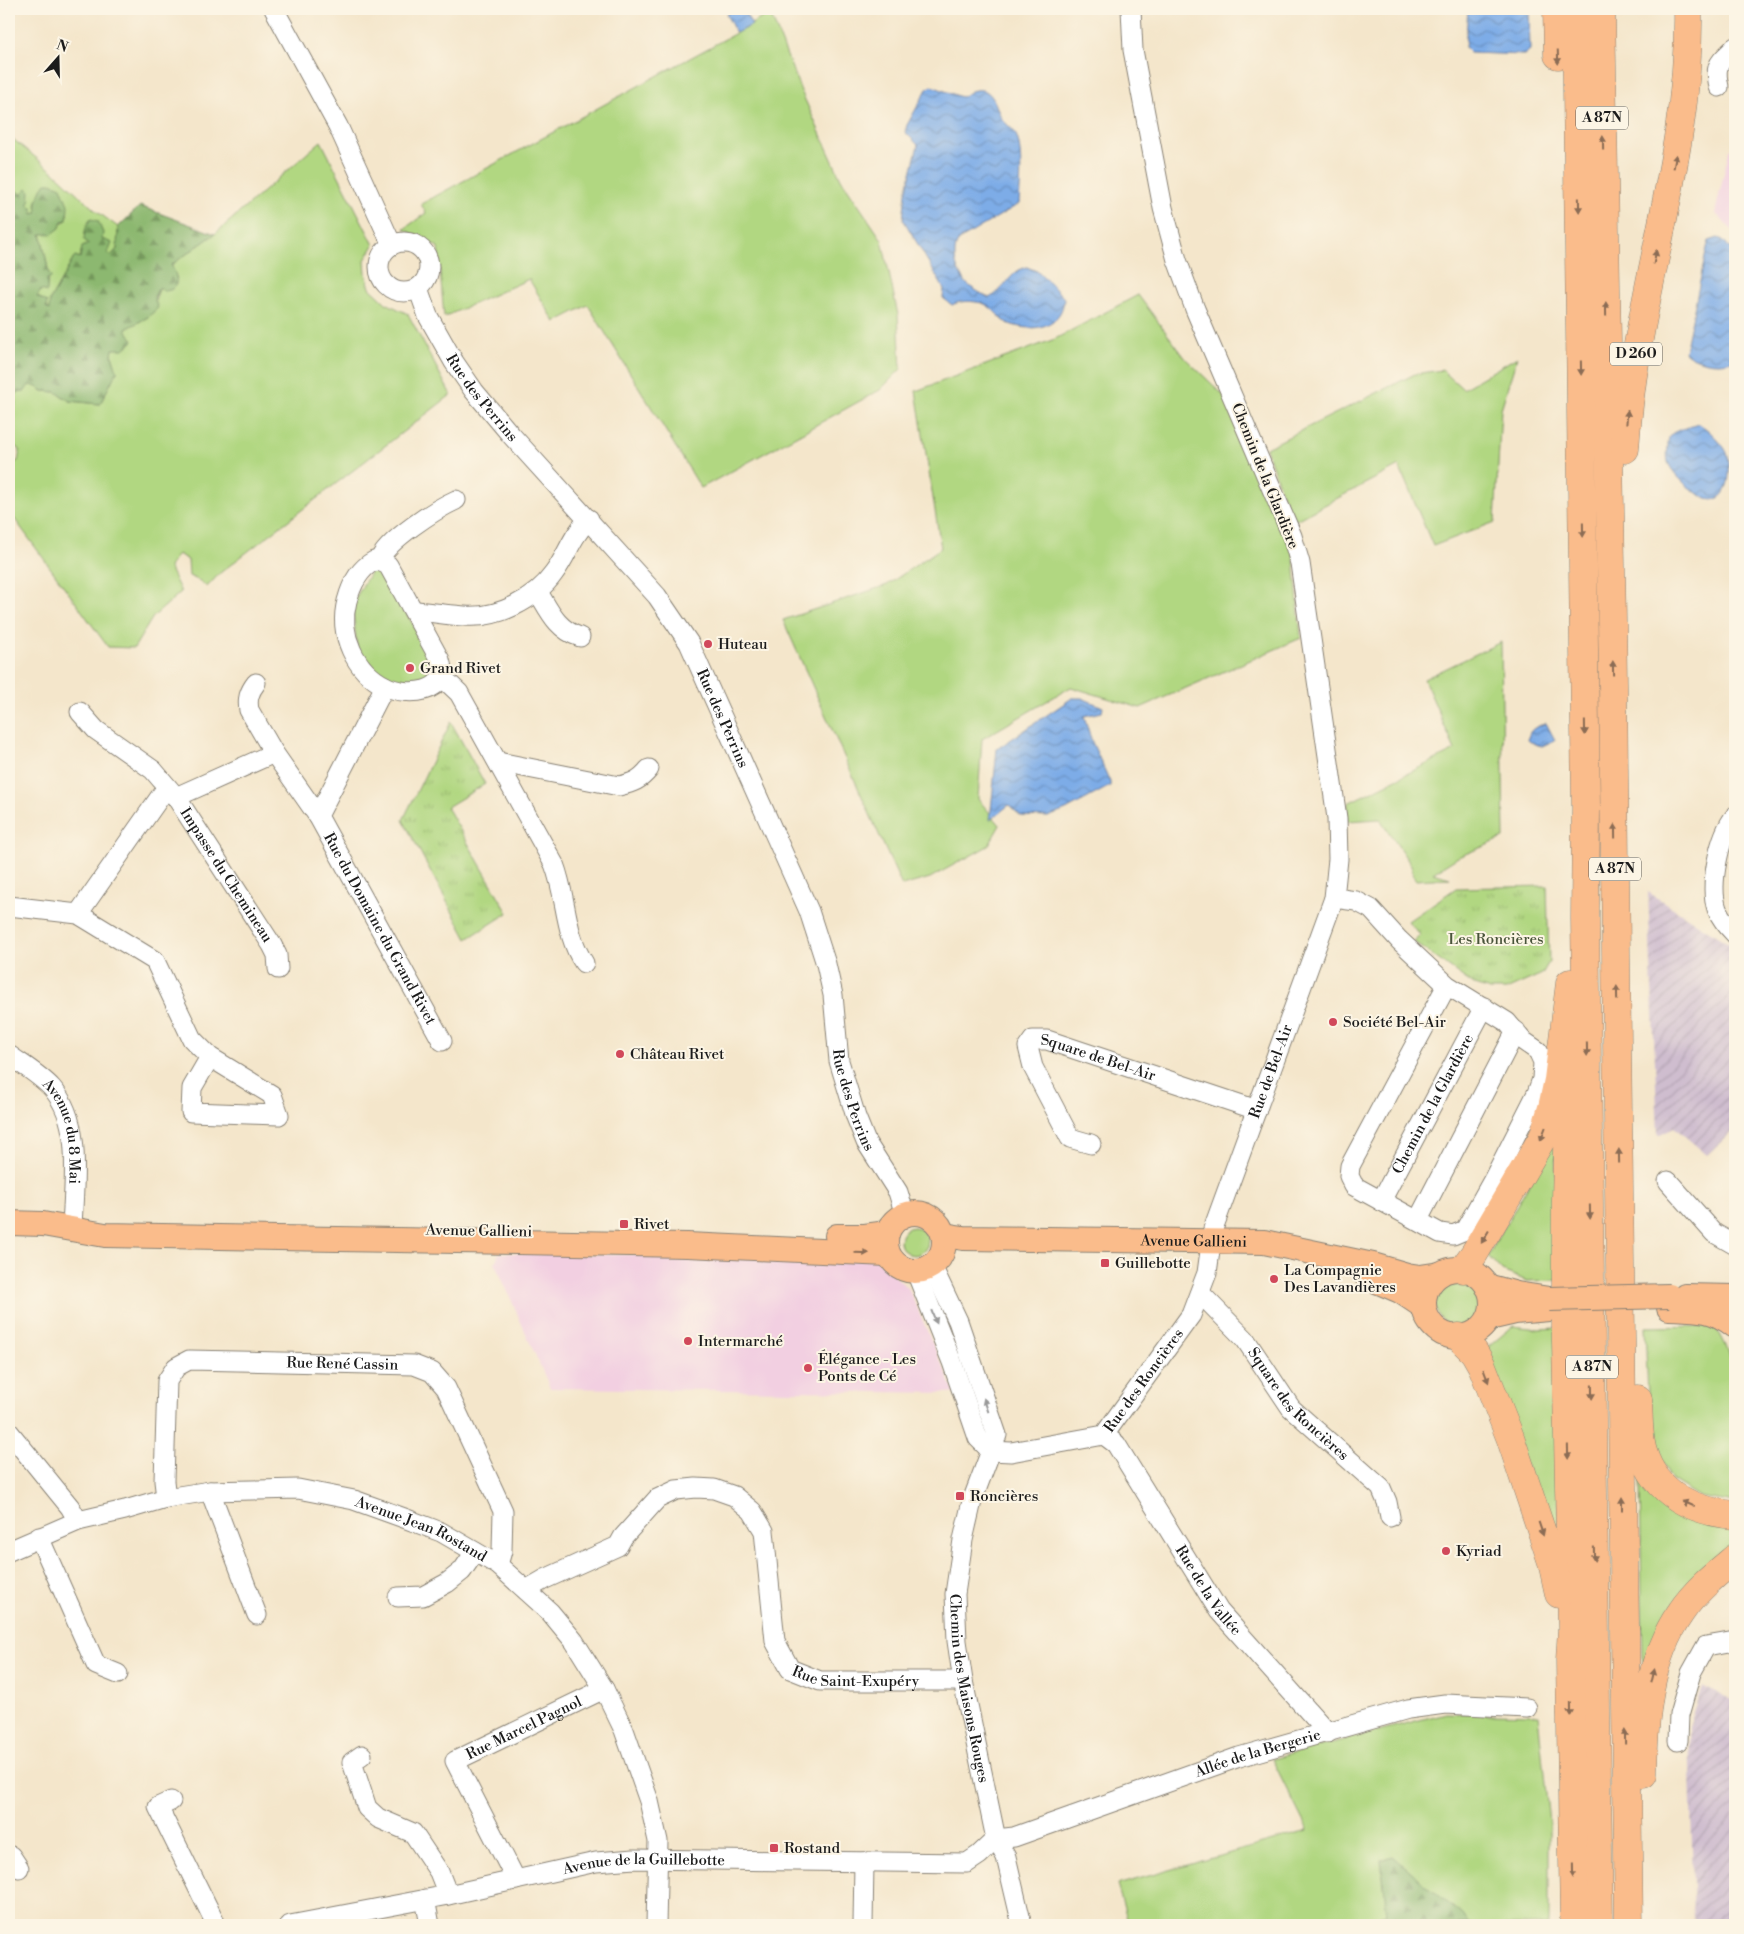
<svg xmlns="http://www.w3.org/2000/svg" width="1744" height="1934" viewBox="0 0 1744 1934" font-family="'Libre Bodoni',serif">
	<defs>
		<pattern id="industrial-furrows" width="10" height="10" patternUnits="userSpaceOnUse" patternTransform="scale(1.25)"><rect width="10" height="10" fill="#cfbdcf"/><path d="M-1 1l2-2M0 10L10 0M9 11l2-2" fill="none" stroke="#b1a2b1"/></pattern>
		<pattern id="forest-firs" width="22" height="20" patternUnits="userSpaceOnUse" patternTransform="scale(1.25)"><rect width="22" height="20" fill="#8cb86f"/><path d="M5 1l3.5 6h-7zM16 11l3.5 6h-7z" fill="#72955a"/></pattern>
		<pattern id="park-tufts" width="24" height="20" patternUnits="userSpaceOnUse" patternTransform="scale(1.25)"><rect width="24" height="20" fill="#b1d781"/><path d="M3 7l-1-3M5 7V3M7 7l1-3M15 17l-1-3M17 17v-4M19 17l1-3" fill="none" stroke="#98b86f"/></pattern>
		<pattern id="water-waves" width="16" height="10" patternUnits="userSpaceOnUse" patternTransform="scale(1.25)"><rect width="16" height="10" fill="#7dace7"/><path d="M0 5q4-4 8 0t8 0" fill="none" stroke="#668bba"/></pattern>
	</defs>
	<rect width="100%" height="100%" fill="#fcf5e5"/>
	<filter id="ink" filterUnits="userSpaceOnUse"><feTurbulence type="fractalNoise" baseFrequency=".02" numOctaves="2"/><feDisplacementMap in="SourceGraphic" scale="10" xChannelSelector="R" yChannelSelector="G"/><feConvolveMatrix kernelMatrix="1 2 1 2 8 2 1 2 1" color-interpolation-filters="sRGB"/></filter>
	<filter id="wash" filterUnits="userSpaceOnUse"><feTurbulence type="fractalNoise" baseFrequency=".0096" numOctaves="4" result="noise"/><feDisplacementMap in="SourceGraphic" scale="20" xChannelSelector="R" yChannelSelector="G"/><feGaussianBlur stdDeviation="1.12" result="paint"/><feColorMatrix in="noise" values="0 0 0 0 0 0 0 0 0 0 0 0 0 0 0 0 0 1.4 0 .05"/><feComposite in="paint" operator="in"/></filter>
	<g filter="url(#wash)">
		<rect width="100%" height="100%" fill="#f4e6cb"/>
		<!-- built -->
		<g fill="#f2cfe1">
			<path d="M1735,145V233L1715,213L1729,151Z"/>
			<path d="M499,1253L875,1258L908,1288L955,1393L550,1388L495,1263Z"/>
		</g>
		<!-- industrial -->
		<g fill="url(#industrial-furrows)">
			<path d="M1648,892L1731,945L1735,943V1129L1707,1155L1674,1127L1658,1135Z"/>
			<path d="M1703,1687L1735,1701V1925H1694L1689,1726Z"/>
		</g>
		<!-- grass -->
		<g fill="#b1d781" stroke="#667a4e">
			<path d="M770,13L801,91L841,179L882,240L898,315L901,369L880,390L701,488L588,305L555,322L529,279L444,317L438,247L404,229L426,213L421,204L736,33Z"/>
			<path d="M9,136L55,173L95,210L118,227L117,249L111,256L108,253L89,244L81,251L80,258L75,256L50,300V310L46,308L42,299L37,297L41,289L46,292L49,274L41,233L67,220L66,212L41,189L36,204L37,213L33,214L21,194L10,192L9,194Z"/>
			<path d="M321,141L374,245L365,260L366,274L370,288L386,303L408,314L451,395L220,573L207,587L200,581L189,576L188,560L178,554L169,567L181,592L153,617L134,648L108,647L14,518L9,520V465L18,461L20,450L9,442V409L12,408L16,402L15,397L18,392L29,385L35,386L43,391L56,392L70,401L100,404L117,371L112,355L113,349L126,329L148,317L160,287L177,279L171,265L215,234Z"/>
			<path d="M1138,295L1186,359L1238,409L1292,536L1301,638L1140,708L1071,687L982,739L978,799L1000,825L988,846L930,878L902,886L783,620L887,585L941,548L916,391L1055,339Z"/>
			<path d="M1517,357L1501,409L1495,522L1433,546L1399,466L1292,522L1266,448L1415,374L1442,370L1463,389Z"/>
			<path d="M371,571L382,572L431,655L430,671L423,680L418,683L403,684L377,672L357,648L352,604Z"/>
			<path d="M1501,642L1504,838L1458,857L1433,873L1450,878L1415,880L1411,865L1380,819L1347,821L1348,803L1455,750L1424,679Z"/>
			<path d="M1555,1138L1559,1280L1527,1281L1502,1271L1488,1256Z"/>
			<circle cx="914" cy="1241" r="14"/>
			<circle cx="1458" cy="1303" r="23"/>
			<path d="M1513,1326L1538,1329L1559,1328V1548L1480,1354Z"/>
			<path d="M1711,1326L1720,1334L1726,1346L1735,1372V1503L1700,1497L1672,1480L1650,1441L1645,1327Z"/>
			<path d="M1642,1477L1735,1520V1545L1643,1663L1640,1481Z"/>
			<path d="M1446,1713L1538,1715L1549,1822V1925H1129L1117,1885L1308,1831L1272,1759Z"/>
		</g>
		<!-- forest -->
		<g fill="url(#forest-firs)" stroke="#546a46">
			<path d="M46,183H51L61,187L68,205L67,220L62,221L60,228L52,234H41L49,274L52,277L47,279V292L41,290L37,297L47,302L46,308L49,310L50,300L75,256L80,258L82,247L89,244L84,240C85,231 85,225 91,219L98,221L103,233L102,239L112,243L108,253L111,256L117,249L118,227L140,206L215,234L171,265C178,276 181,291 163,291L160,287L154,298L158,308L148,317L126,329L133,341L124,349H113L112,355L117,371L100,404L70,401L56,392L43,391L35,386L29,385L25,391L18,392L15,397V406L9,409V194L17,191L21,194L27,188L30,191L29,205L33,209V214L37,213C35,202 39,192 46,183Z"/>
			<path d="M1393,1856L1462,1915L1469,1925H1350L1387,1914L1381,1860Z"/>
		</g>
		<!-- park -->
		<g fill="url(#park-tufts)" stroke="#667a4e">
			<path d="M451,722L485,784L447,807L508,913L467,939L403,820Z"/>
			<path d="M1547,886L1549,962L1542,974L1506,990H1490L1474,985L1414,942L1420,935L1408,921L1456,888Z"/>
		</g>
		<!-- water -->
		<g fill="url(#water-waves)" stroke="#4c6482">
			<path d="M736,9H743L752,25L736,33L726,14Z"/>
			<path d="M1468,9H1529L1530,50L1524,55L1470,53L1465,48Z"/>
			<path d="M932,86L961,97C965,96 967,93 971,91C994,84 995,107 1002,119C1006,124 1012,128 1015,133C1024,148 1020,187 1019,204L959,240C950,253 957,274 968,285C974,290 983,294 989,298C1005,291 1010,270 1027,267L1039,272L1064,298C1063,322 1042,331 1021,327C1016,326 1010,325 1006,322C998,317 992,306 982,303C972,301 961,300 952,305L943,298L944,289L903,219L906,193L918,145L905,132L907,125L927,89Z"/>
			<path d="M1718,238L1723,240L1735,254V359C1723,367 1695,362 1685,352L1707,248L1709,241Z"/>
			<path d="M1698,424C1705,425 1725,446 1727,453C1731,465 1731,498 1714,499C1701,501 1672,475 1668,462C1667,458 1667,452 1668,447C1668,442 1668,436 1673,433C1679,429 1690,427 1698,424Z"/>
			<path d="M1072,698H1082L1103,707L1102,712L1084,716L1092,742L1110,782V786L1066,810L1048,817L1021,816L1009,805L990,820L997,749Z"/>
			<path d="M1546,723L1555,740L1542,746L1535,744L1528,739C1529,728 1537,727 1546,723Z"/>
		</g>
	</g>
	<g filter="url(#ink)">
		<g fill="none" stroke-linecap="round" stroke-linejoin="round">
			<defs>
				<g id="minor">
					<path d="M274,9L338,126L392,245"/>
					<path d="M1719,87C1714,63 1719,64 1735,47"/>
					<circle cx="404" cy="267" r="25"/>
					<path id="s1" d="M418,288L428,316L454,362L474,391L511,435L657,596L689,643L809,911L826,964L833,995L839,1061L856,1117L866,1142L898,1192L905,1215"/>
					<path d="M374,561H379L388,565L440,660C452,694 406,697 385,686C355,671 338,634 347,601C351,586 359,569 374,561Z"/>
					<path d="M379,561C386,541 436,509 456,500"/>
					<path d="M538,592C549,610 557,630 580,637"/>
					<path d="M415,611C431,612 448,615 464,616C497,619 535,600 554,573C568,554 571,537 589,519"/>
					<path d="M441,676L459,693L554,864C567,897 564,933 584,963"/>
					<path id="s2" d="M256,683C249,692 247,699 249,710L274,753L318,816L442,1041"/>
					<path id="s3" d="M80,712L96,730L153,770L176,797L272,945L277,955L278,969"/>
					<path d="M498,762L619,786C633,783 640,780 649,769"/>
					<path d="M176,797L274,753"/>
					<path d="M318,816L385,686"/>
					<path d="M1735,816C1719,836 1709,885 1717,909C1721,919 1728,927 1735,934"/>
					<path d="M1334,898L1356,901L1371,909L1399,940L1447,985L1507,1022L1522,1040L1538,1051L1543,1062L1542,1079L1537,1093L1493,1180L1465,1230L1453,1235L1440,1233L1354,1186L1349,1176L1350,1166L1447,985"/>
					<path d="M9,906L78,914L155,961L192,1039L210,1057L272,1095L279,1115L191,1112L192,1088L210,1057"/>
					<path d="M78,914L167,787"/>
					<path id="s4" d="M9,1055C23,1065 40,1075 52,1088C84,1124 73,1185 72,1230"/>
					<path id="s5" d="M1091,1144L1070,1138L1033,1067L1028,1047L1033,1040H1047L1257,1110"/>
					<path d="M1668,1181L1714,1233L1735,1245"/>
					<path id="s6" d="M1381,1201L1484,1007"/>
					<path d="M1418,1220L1516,1031"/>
					<path id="s7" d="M932,1266L958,1321L997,1435L972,1501L963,1540L955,1594L957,1641L963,1681L996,1839L1006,1857L1022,1925"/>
					<path d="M916,1272L952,1362L978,1438L991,1451"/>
					<path id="s8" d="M1200,1293L1245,1339L1291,1408L1381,1488L1387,1502L1390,1517"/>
					<path d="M9,1432L70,1507L78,1521"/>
					<path id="s9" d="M1104,1435L1116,1444L1219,1611L1328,1733"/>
					<path id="s10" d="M991,1451L1011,1452L1104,1435L1191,1315L1207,1273L1213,1229L1334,898L1338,859L1337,818L1300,563L1292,536L1195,309L1177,260L1163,208L1133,50L1131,9"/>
					<path d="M210,1491L257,1615"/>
					<path id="s11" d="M166,1498L164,1481L167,1381L176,1367L189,1360L414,1365L432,1372L446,1388L503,1511L502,1551L498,1565"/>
					<path d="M39,1537L96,1665L118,1674"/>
					<path id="s12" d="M9,1551L78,1521L125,1510L166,1498L210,1491L298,1489L354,1500L404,1518L441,1532L498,1565L550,1612L574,1641L604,1689L624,1730L649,1801L658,1841L656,1925"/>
					<path id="s13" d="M526,1590L545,1579L618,1546L623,1537L657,1499L676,1490L696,1488L714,1489L734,1496L752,1511L764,1531L775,1641L790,1669L820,1681H963"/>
					<path d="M398,1597L423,1596L447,1583L462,1571L475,1552"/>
					<path d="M1678,1741L1679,1715L1691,1673L1706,1646L1735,1641"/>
					<path d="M362,1755L352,1762L367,1808L378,1818L413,1833L439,1872L448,1895"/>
					<path d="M171,1801L158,1807L214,1920V1925"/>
					<path id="s14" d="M996,1839L1014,1837L1239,1757L1408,1709L1445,1704L1527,1708"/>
					<path d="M9,1856H11L19,1868"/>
					<path id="s15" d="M516,1880L455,1761L604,1689"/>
					<path d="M425,1899L430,1925"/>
					<path id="s16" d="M290,1925L448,1895L596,1862L634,1859L967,1863L979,1855L996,1839"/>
					<path d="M863,1925L864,1862"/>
				</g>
				<g id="major">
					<circle cx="915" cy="1242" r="29"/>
					<path d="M9,1223L43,1224L105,1235L687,1245L887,1254"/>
					<path id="s17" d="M944,1235L963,1238L1264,1242L1373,1265L1407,1275L1420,1277L1440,1274"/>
					<path d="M837,1236H865L887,1233"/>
					<circle cx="1458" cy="1303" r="34"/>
					<path d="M1367,1277L1400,1291L1424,1307"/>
					<path d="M1487,1286L1517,1294L1549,1299"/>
					<path d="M1685,1296L1735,1297"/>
					<path d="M1669,1308C1698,1309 1712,1308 1735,1326"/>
					<path d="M1489,1318L1515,1312L1549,1309"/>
				</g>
				<g id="highway">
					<path d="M1557,9L1558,55"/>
					<path d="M1576,9L1586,808L1585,918L1599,1925"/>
					<path d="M1601,9C1604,233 1610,458 1613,683C1618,1097 1621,1511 1629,1925"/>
					<path d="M1625,449C1634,300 1691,158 1688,9"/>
					<path d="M1569,1060L1566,1201V1341L1572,1629L1570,1660L1574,1925"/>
					<path d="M1463,1269L1474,1254L1543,1137L1552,1108L1558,1080L1570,983"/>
					<path d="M1459,1337L1474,1352L1482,1366L1510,1437L1552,1562L1559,1594"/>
					<path d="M1638,1399C1639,1416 1638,1436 1643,1452C1656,1495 1695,1512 1735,1515"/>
					<path d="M1643,1774C1644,1718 1648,1659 1681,1612C1695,1591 1716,1574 1735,1558"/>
				</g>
			</defs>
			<!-- minor casing -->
			<use href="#minor" stroke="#888174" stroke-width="21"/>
			<!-- major casing -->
			<use href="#major" stroke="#888174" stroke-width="26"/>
			<!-- highway casing -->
			<use href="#highway" stroke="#888174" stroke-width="29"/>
			<!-- minor -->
			<use href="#minor" stroke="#fff" stroke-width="19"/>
			<!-- major -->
			<use href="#major" stroke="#fabc8b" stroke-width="24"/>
			<!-- highway -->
			<use href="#highway" stroke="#fabc8b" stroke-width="28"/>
			<defs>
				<path id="major-bridge" d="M1549,1299L1669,1296"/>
			</defs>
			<!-- major-bridge casing -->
			<use href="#major-bridge" stroke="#888174" stroke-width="26" stroke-linecap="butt"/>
			<!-- major-bridge -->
			<use href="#major-bridge" stroke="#fabc8b" stroke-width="24"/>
		</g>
		<!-- one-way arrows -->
		<defs><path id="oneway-solid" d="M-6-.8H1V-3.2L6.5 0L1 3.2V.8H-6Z" transform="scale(1.25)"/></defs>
		<g fill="#8b6c54">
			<use href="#oneway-solid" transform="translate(1558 57) rotate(88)"/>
			<use href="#oneway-solid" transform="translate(1603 143) rotate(-91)"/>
			<use href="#oneway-solid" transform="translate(1675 161) rotate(-79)"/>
			<use href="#oneway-solid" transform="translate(1579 205) rotate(89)"/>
			<use href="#oneway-solid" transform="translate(1655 257) rotate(-79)"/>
			<use href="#oneway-solid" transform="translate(1606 309) rotate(-91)"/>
			<use href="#oneway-solid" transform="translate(1581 368) rotate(89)"/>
			<use href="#oneway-solid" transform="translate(1627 417) rotate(-85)"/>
			<use href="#oneway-solid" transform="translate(1583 530) rotate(89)"/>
			<use href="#oneway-solid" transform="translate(1613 668) rotate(-91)"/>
			<use href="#oneway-solid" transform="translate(1585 728) rotate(89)"/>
			<use href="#oneway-solid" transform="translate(1615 831) rotate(-91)"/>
			<use href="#oneway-solid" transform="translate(1617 993) rotate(-91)"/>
			<use href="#oneway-solid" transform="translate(1587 1049) rotate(89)"/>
			<use href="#oneway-solid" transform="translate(1543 1134) rotate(111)"/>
			<use href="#oneway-solid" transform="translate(1619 1156) rotate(-91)"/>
			<use href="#oneway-solid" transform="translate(1590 1212) rotate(89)"/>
			<use href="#oneway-solid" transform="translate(1485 1237) rotate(121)"/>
			<use href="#oneway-solid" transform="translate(862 1253) rotate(2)"/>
			<use href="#oneway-solid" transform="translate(1486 1376) rotate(69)"/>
			<use href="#oneway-solid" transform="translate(1592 1392) rotate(89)"/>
			<use href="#oneway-solid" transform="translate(1568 1452) rotate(89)"/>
			<use href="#oneway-solid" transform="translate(1622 1504) rotate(-90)"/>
			<use href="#oneway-solid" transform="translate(1688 1504) rotate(-156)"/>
			<use href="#oneway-solid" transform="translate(1541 1529) rotate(71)"/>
			<use href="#oneway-solid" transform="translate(1594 1554) rotate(89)"/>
			<use href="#oneway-solid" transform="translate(1653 1676) rotate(-77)"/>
			<use href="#oneway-solid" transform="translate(1570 1709) rotate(89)"/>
			<use href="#oneway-solid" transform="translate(1625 1737) rotate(-91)"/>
			<use href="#oneway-solid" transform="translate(1573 1871) rotate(89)"/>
		</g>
		<g fill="#999">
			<use href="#oneway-solid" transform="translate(934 1317) rotate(68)"/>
			<use href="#oneway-solid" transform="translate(986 1405) rotate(-109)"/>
		</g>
	</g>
	<!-- markers -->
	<g fill="#d1495b" stroke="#fcf5e5" stroke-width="2">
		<circle cx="708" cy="644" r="5"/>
		<circle cx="410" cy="668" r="5"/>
		<circle cx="1333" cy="1022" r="5"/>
		<circle cx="620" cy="1054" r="5"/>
		<rect x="619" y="1219" width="10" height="10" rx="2.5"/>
		<rect x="1100" y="1258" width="10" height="10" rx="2.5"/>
		<circle cx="1274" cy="1279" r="5"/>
		<circle cx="688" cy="1341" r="5"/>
		<circle cx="808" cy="1368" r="5"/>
		<rect x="955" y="1491" width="10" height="10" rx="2.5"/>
		<circle cx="1446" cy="1551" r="5"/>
		<rect x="769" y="1843" width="10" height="10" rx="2.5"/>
	</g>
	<g text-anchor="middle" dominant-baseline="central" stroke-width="4" stroke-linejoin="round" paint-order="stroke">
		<!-- shield labels -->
		<g fill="#fcf5e5" stroke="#5f5d58" stroke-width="1">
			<rect x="1576" y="106.5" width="52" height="23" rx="4"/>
			<rect x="1610" y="342.5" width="52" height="23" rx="4"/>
			<rect x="1589" y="857.5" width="52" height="23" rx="4"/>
			<rect x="1566" y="1355.5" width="52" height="23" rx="4"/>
		</g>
		<g font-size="14" font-weight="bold" fill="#1c1c1c">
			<text x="1602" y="118">A 87N</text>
			<text x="1636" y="354">D 260</text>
			<text x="1615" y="869">A 87N</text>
			<text x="1592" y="1367">A 87N</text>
		</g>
		<!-- street labels -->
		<g font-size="15" fill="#1c1c1c" stroke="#fcf5e5">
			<text stroke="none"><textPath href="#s1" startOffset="128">Rue des Perrins</textPath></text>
			<text transform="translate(1265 476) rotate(68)">Chemin de la Glardière</text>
			<text stroke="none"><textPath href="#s1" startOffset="532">Rue des Perrins</textPath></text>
			<text stroke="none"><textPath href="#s3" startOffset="222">Impasse du Chemineau</textPath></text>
			<text stroke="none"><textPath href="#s2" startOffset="284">Rue du Domaine du Grand Rivet</textPath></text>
			<text stroke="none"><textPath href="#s5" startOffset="199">Square de Bel-Air</textPath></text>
			<text stroke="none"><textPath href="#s10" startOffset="520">Rue de Bel-Air</textPath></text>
			<text stroke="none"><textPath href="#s1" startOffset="938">Rue des Perrins</textPath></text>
			<text stroke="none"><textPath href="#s6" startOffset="110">Chemin de la Glardière</textPath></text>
			<text stroke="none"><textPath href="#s4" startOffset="100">Avenue du 8 Mai</textPath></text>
			<text transform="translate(479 1231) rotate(1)">Avenue Gallieni</text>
			<text stroke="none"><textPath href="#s17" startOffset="250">Avenue Gallieni</textPath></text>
			<text stroke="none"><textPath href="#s11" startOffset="302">Rue René Cassin</textPath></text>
			<text stroke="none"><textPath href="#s10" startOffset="182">Rue des Roncières</textPath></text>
			<text stroke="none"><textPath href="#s8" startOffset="149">Square des Roncières</textPath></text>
			<text stroke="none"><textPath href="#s12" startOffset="429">Avenue Jean Rostand</textPath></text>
			<text stroke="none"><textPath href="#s9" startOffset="188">Rue de la Vallée</textPath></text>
			<text stroke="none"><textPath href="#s13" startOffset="500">Rue Saint-Exupéry</textPath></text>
			<text stroke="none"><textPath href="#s7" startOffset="442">Chemin des Maisons Rouges</textPath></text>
			<text stroke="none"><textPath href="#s15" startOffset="210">Rue Marcel Pagnol</textPath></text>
			<text stroke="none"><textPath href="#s14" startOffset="276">Allée de la Bergerie</textPath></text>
			<text stroke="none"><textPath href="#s16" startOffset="360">Avenue de la Guillebotte</textPath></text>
		</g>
		<!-- poi labels -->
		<g font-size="15" fill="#1c1c1c" stroke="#fcf5e5" text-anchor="start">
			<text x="718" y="644">Huteau</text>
			<text x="420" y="668">Grand Rivet</text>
			<text x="1343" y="1022">Société Bel-Air</text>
			<text x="630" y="1054">Château Rivet</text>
			<text x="634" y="1224">Rivet</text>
			<text x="1115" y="1263">Guillebotte</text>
			<text x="1284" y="1270">La Compagnie<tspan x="1284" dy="17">Des Lavandières</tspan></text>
			<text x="698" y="1341">Intermarché</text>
			<text x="818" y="1359">Élégance - Les<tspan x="818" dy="17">Ponts de Cé</tspan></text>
			<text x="970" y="1496">Roncières</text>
			<text x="1456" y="1551">Kyriad</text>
			<text x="784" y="1848">Rostand</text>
		</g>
		<!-- park labels -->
		<g font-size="15" fill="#49543a" stroke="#fcf5e5">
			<text x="1496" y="939">Les Roncières</text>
		</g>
	</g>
	<!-- margin -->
	<rect width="1744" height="1934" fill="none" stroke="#fcf5e5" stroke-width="30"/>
	<!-- north arrow -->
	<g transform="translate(58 58) rotate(20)" stroke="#fcf5e5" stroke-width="4" paint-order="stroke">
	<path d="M0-4L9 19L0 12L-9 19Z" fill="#1c1c1c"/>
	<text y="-8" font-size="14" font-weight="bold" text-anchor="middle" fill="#1c1c1c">N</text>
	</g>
</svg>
